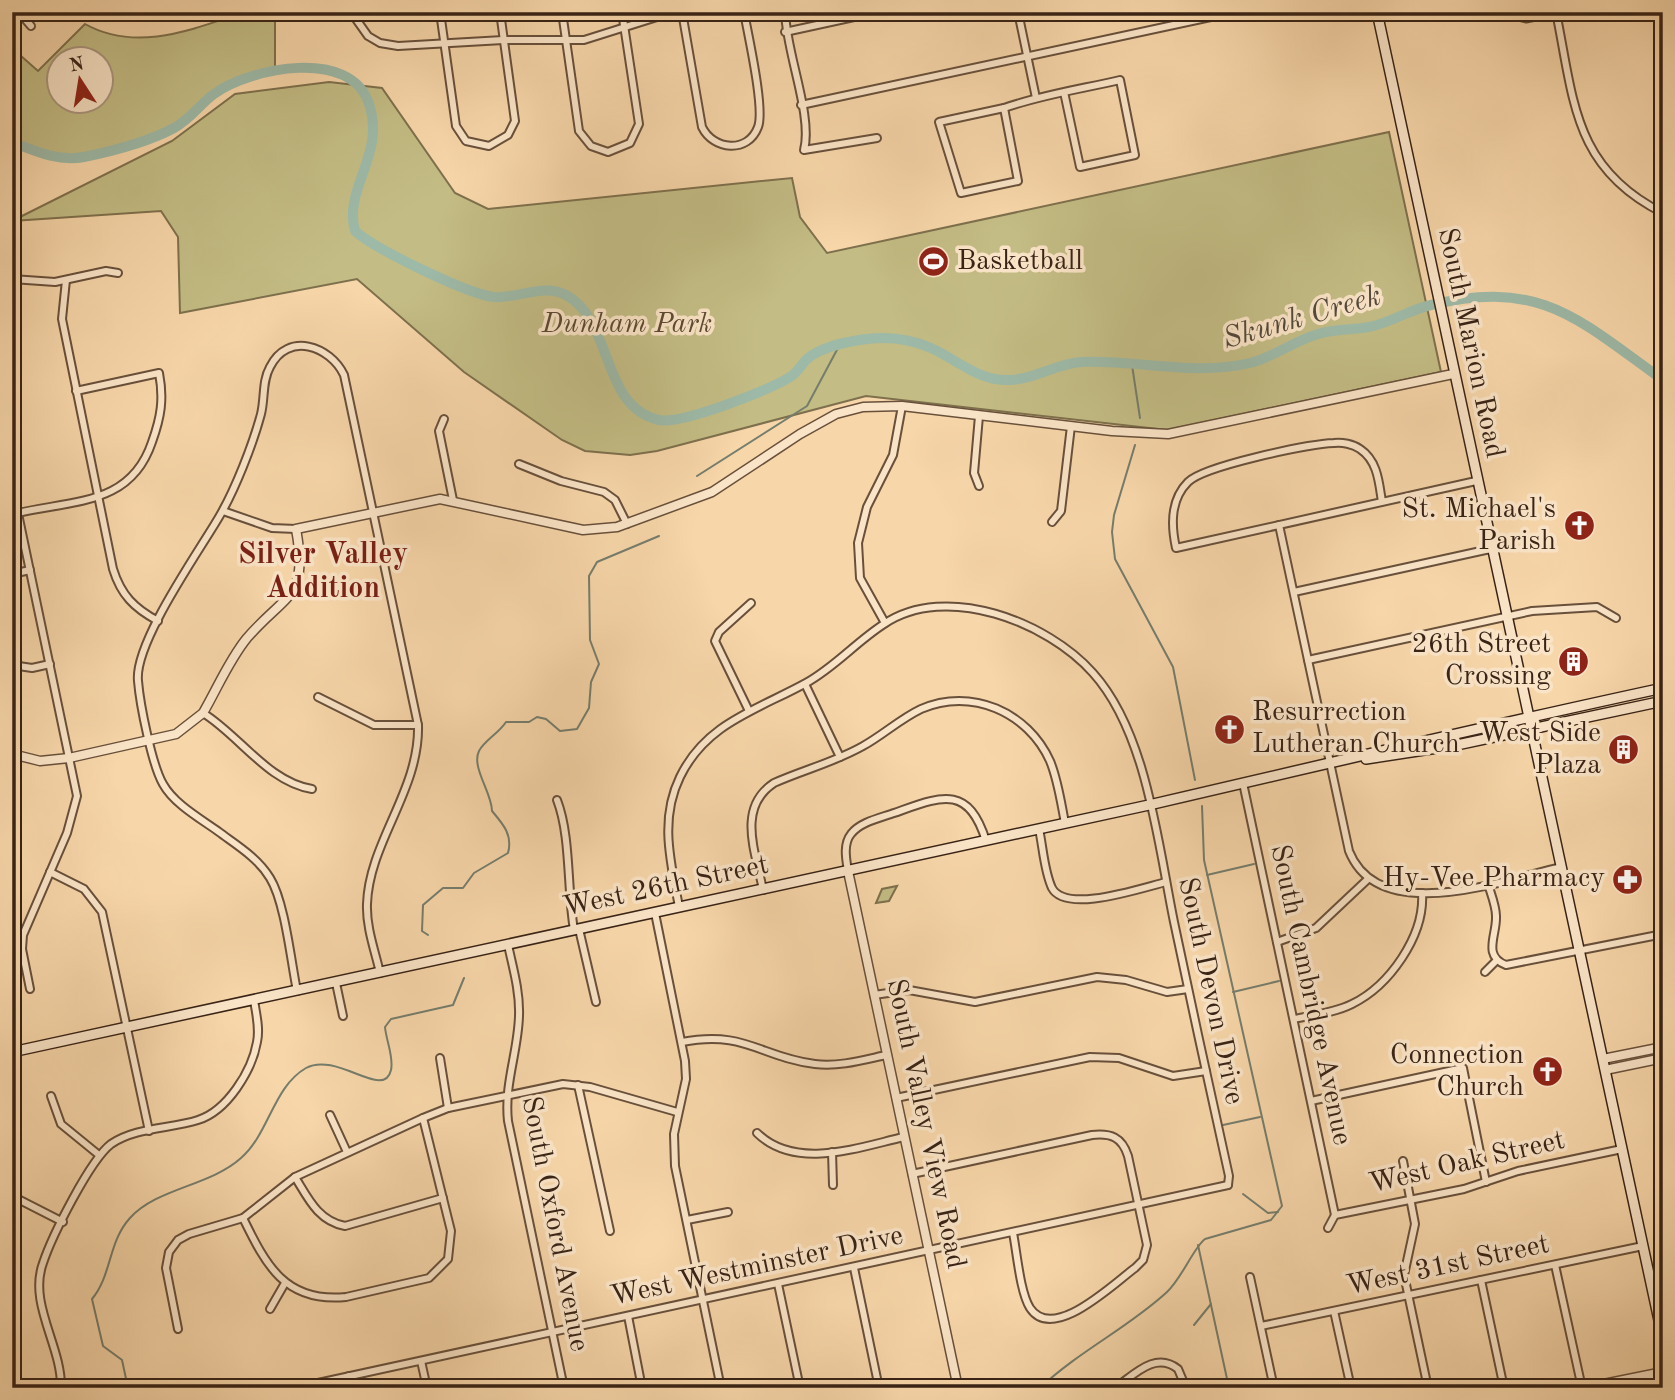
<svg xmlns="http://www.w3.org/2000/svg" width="1675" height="1400" viewBox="0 0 1675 1400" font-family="'Old Standard TT',serif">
	<rect width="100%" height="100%" fill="#f7d6a9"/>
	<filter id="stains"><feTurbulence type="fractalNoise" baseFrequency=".00286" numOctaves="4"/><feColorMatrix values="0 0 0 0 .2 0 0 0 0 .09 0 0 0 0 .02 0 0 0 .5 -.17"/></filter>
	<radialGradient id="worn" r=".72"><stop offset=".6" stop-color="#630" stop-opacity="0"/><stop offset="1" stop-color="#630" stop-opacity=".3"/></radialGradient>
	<!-- green -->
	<g fill="#c3bc84" stroke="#7e704d" stroke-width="2" fill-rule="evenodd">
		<path d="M245,12H275V73C254,78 232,81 214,94C204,102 197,113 187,120C163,138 87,163 58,158C43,156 27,148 12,142V48L38,71L85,24C137,53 193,29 245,12ZM60,60H102V102H60Z"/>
		<path d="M329,82L382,88L455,193L488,209L792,178L800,217L827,253L1389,132L1441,372L1167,430L866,396L657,451L630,455L585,451L562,440L464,372L357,279L180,313L178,237L161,211L12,221L172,141L235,94Z"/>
		<path d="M897,886L889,901L876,903L882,889Z"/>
	</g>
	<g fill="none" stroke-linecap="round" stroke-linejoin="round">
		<!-- stream -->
		<g stroke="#757d6d" stroke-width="2">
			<path d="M1132,365L1140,418"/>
			<path d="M1135,445L1114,515L1112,532L1115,559L1173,667L1195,780"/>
			<path d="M697,476L807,406L839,346"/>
			<path d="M1207,875L1254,864"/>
			<path d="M428,935L422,931L423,905L443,888H463L474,873L508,853C513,835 503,824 492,811C492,793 471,767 479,751C484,741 499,733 506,722H529L537,717L546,719L560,731L577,729L589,708L591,682L599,664L590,640L589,576L597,562L659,536"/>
			<path d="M1233,992L1279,981"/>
			<path d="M1223,1125L1260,1117"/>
			<path d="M1243,1194L1268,1213L1278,1212"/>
			<path d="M1198,1245L1229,1388"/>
			<path d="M1194,1325L1211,1304"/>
			<path d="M128,1388L122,1360L103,1346L92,1299C112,1275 108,1242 130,1218C157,1188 210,1186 241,1158C269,1134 273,1087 306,1068C337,1051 384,1101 391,1070C394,1057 386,1040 385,1027L391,1019L453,1005L464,978"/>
			<path d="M1040,1388C1079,1351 1128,1328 1167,1292C1182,1278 1194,1247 1205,1239L1271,1220L1282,1206L1204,860L1202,806"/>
		</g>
		<!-- river -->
		<path stroke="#9db9a7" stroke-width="10" d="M12,142C35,151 58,162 84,157C113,151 148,142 174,128C191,119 200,104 214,94C250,68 351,47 369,104C386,155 343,188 355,231C375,249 467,294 494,297C517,299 544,283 566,295C614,321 600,407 659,420C681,425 769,390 790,377C797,373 800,367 805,361C817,348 842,343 859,340C883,336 909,338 931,348C958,360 979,382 1011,380C1036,379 1057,363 1082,362C1138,360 1195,376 1250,363C1274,357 1294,341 1318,334C1334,329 1352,330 1369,327C1390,323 1409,310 1431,305C1541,278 1579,320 1663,380"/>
		<defs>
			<g id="minor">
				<path d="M19,12L31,26"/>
				<path d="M351,12L368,36L380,43L398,46L503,40H584L673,12"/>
				<path d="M440,12L456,126L466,141L489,146L508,135L515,121L500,12"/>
				<path d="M562,12L579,131L591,146L608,152L630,143L639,124L622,12"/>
				<path d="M682,12L702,127C713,150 748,154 758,127C765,109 748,35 744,12"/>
				<path d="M785,12C786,52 813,116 804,150L877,138"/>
				<path d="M1018,12L1036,98"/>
				<path d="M1556,12C1574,100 1573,168 1663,213"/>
				<path d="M785,32L877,12"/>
				<path d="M801,105L1234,12"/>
				<path d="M1004,108C1041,95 1081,89 1120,80L1135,155L1080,167L1064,92"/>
				<path d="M1004,108L1018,181L961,193L939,122Z"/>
				<path d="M12,279L55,282L106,271L118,273"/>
				<path d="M66,280L62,319L113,569C121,595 134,608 158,621"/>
				<path d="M979,416L974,473L979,486"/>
				<path d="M444,419L439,431L453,500"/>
				<path d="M519,464L561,481L604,492L615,500L627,524"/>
				<path d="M12,485L77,796L67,833L23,935L22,949L30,989"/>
				<path d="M1382,502C1379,483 1378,461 1360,449C1353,444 1342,442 1334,443C1308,444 1204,466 1188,482C1170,500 1171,525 1176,548L1476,481"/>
				<path d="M223,511L272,528L296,529"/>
				<path d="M18,513C75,500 131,505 152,442C161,417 164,399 159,373L76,391"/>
				<path d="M1052,522L1061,511L1071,426"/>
				<path d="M1279,525L1349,851C1379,927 1503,880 1562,867"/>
				<path d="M12,574L30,570"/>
				<path d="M1294,592L1490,549"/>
				<path d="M885,623L860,578L858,543L867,507L893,455L902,406"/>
				<path d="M1308,660L1532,611L1597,607L1616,618"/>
				<path d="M12,665L32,668L50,664"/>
				<path d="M805,684L840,757"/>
				<path d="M318,697L374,725H418"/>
				<path d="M749,711L715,641L719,632L751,603"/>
				<path d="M203,713C239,735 268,782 312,789"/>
				<path d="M1243,783L1335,1215"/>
				<path d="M557,800C571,836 567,890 574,930"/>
				<path d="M1039,829C1043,847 1044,871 1052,888C1066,914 1141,888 1166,882"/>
				<path d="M848,871C846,859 843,844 851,834C860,822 880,818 894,813C940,797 968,783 986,841"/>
				<path d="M50,872L84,889L102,912L149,1131"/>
				<path d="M1488,884C1491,894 1496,906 1496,916C1497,935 1482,956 1506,965L1663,934"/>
				<path d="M763,890C756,853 736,808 774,783C803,770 835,762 863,746C883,735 900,719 921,709C971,687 1028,712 1050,761C1058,780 1061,803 1065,823"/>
				<path d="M679,907C671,863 659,820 680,777C706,723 757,710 806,683C835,667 856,642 884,624C946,582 1048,622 1093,673C1147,733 1158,844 1174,922C1192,1007 1210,1091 1229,1176L1228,1185"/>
				<path d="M655,913L685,1061L686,1079L674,1134L675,1166L721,1388"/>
				<path d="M579,929L596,1002"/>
				<path d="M1277,942L1316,928L1368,879"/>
				<path d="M508,945C513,968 520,992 519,1016C518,1052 504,1084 508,1121L564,1388"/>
				<path d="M1485,972L1497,960"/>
				<path d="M336,983L343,1016"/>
				<path d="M297,991C291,962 285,902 270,878C258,858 238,846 219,832C201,819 174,804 163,784C152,765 140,705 138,681C134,643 198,553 219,517C235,490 253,444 261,414C265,398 262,381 270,367C288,331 330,346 344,375L418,725C420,790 369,842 367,904C366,927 375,951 380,973"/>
				<path d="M874,995L909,990L975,1002L1097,977L1126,980L1167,992L1188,989"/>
				<path d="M1294,1019C1313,1015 1334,1013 1352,1004C1389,986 1425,936 1422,893"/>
				<path d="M682,1042C745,1030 760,1057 815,1064C839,1067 863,1060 886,1055"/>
				<path d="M440,1058L448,1108"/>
				<path d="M578,1085L610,1231"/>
				<path d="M51,1096L61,1124L99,1155"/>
				<path d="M896,1098L1090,1057L1119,1058L1173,1076L1206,1071"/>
				<path d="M1311,1101L1463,1068L1486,1182"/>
				<path d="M330,1115L347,1152"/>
				<path d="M757,1133C796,1171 859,1147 904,1137"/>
				<path d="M832,1152L833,1185"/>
				<path d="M1403,1161L1415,1224L1404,1275L1428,1388"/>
				<path d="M912,1174L1092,1135C1111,1133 1122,1137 1128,1156L1147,1245L1143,1260L1135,1268C1113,1284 1053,1343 1030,1308C1020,1292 1017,1253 1013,1233"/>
				<path d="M295,1177C308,1198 318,1221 345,1226L443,1198"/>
				<path d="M12,1196L63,1222"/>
				<path d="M243,1218C266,1265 285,1303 346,1297L429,1278L448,1259L451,1231L423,1118"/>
				<path d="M687,1220L728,1212"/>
				<path d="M1328,1228L1335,1215L1464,1189L1518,1171L1622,1149"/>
				<path d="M1555,1265L1582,1388"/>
				<path d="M854,1268L879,1388"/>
				<path d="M1250,1277L1274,1388"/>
				<path d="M1481,1280L1504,1388"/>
				<path d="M778,1284L800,1388"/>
				<path d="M270,1309L285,1283"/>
				<path d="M1334,1311L1351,1388"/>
				<path d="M628,1316L642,1388"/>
				<path d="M1261,1326L1643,1246"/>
				<path d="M178,1329L166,1268L169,1252L178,1240L189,1234L243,1218L295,1177L423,1118L448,1108L563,1084L590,1087L677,1112"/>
				<path d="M421,1361L427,1388"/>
				<path d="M349,1376L351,1388"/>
				<path d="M61,1388C62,1346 28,1304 43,1263C52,1236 90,1160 111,1144C136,1127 170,1129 198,1120C227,1111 252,1071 257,1042C260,1028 256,1014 254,1000"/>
				<path d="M295,1388L1228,1185"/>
				<path d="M1115,1388C1134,1375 1155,1351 1178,1369L1186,1388"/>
			</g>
			<g id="tertiary">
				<path d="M1503,12L1526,18L1555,12"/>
				<path d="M12,754L40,761L69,758L176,734L203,713C217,689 229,660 247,638C286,593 309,599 296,529L440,499L583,530L617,527L712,492L800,434L836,414L863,407L902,406L1112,431L1168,434L1453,374"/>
				<path d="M848,871L958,1388"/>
				<path d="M1603,1059L1663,1047"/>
				<path d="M1605,1070L1663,1058"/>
				<path d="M1584,1388L1663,1372"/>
			</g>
			<g id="secondary">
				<path d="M1377,12L1663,1339"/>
				<path d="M1366,759L1457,745L1663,701"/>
				<path d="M12,1052L1149,805C1320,765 1491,725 1663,688"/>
			</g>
		</defs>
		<!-- minor casing -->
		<use href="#minor" stroke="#68503b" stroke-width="10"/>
		<!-- tertiary casing -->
		<use href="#tertiary" stroke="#68503b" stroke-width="11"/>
		<!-- secondary casing -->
		<use href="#secondary" stroke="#382316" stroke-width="12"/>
		<!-- minor -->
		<use href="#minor" stroke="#fae4c7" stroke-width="6"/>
		<!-- tertiary -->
		<use href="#tertiary" stroke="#fae4c7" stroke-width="8"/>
		<!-- secondary -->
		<use href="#secondary" stroke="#fae4c7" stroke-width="9"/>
	</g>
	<!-- icons -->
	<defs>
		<symbol id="stadium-disc" viewBox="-11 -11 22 22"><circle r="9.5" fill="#8f2418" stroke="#fae4c7"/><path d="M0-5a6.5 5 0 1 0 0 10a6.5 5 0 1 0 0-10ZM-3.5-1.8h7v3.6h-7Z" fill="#fff"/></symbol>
		<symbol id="church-disc" viewBox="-11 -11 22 22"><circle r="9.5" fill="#8f2418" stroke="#fae4c7"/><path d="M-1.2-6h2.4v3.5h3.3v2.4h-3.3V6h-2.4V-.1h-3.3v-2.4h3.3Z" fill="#fff"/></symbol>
		<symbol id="building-disc" viewBox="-11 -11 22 22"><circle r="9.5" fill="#8f2418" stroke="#fae4c7"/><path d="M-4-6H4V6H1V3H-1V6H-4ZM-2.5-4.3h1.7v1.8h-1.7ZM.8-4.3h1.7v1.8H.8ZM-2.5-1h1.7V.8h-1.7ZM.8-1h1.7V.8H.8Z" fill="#fff"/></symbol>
		<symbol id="pharmacy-disc" viewBox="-11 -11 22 22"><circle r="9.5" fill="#8f2418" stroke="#fae4c7"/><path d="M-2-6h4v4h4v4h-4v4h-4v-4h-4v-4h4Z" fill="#fff"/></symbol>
	</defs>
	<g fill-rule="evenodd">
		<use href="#stadium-disc" x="916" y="244" width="35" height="35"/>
		<use href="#church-disc" x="1562" y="508" width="35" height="35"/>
		<use href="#building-disc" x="1556" y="644" width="35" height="35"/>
		<use href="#church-disc" x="1212" y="712" width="35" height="35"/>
		<use href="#building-disc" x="1606" y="732" width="35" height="35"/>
		<use href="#pharmacy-disc" x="1610" y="862" width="35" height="35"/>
		<use href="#church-disc" x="1530" y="1054" width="35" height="35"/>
	</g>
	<g text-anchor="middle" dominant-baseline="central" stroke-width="7" stroke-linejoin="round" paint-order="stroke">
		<!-- poi labels -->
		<g font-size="28" fill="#382316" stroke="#fae4c7" text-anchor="end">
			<text x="957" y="262" text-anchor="start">Basketball</text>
			<text x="1556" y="510">St. Michael's<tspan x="1556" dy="32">Parish</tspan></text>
			<text x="1551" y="645">26th Street<tspan x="1551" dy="32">Crossing</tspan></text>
			<text x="1252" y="713" text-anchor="start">Resurrection<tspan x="1252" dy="32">Lutheran Church</tspan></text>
			<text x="1601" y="734">West Side<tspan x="1601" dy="32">Plaza</tspan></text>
			<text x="1605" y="879">Hy-Vee Pharmacy</text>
			<text x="1524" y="1056">Connection<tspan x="1524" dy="32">Church</tspan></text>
		</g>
		<!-- park labels -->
		<g font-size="28" font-style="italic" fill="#5b4932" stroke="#fae4c7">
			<text x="627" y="325">Dunham Park</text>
		</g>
		<!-- street labels -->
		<g font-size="28" fill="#382316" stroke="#fae4c7">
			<text transform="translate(1470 343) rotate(78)">South Marion Road</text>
			<text transform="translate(666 887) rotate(-12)">West 26th Street</text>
			<text transform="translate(1210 991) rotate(78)">South Devon Drive</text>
			<text transform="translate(1310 995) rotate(78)">South Cambridge Avenue</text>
			<text transform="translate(925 1124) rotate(78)">South Valley View Road</text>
			<text transform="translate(1467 1163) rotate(-13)">West Oak Street</text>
			<text transform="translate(554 1224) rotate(79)">South Oxford Avenue</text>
			<text transform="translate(1448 1266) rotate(-12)">West 31st Street</text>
			<text transform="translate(757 1267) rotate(-12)">West Westminster Drive</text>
		</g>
		<!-- water labels -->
		<g font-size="30" font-style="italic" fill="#51483a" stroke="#fae4c7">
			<text transform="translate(1302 318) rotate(-16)">Skunk Creek</text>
		</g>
		<!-- neighbourhood labels -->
		<g font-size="30" font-weight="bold" fill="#7a1f14" stroke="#fae4c7">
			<text x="323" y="555">Silver Valley<tspan x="323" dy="34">Addition</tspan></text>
		</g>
	</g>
	<!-- margin -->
	<rect width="1675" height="1400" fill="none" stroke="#f7d6a9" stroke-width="42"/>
	<rect x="14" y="14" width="1647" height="1372" fill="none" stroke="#382316" stroke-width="3.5"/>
	<rect x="21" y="21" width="1633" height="1358" fill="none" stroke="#382316" stroke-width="2"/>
	<!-- north arrow -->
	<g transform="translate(80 80) rotate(348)"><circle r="33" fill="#fae4c7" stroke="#ac9780" stroke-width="2"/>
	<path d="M0-5L12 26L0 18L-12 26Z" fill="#8f2418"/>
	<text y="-10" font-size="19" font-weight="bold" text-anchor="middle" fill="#382316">N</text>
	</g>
	<rect width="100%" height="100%" filter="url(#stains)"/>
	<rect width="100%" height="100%" fill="url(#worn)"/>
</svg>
